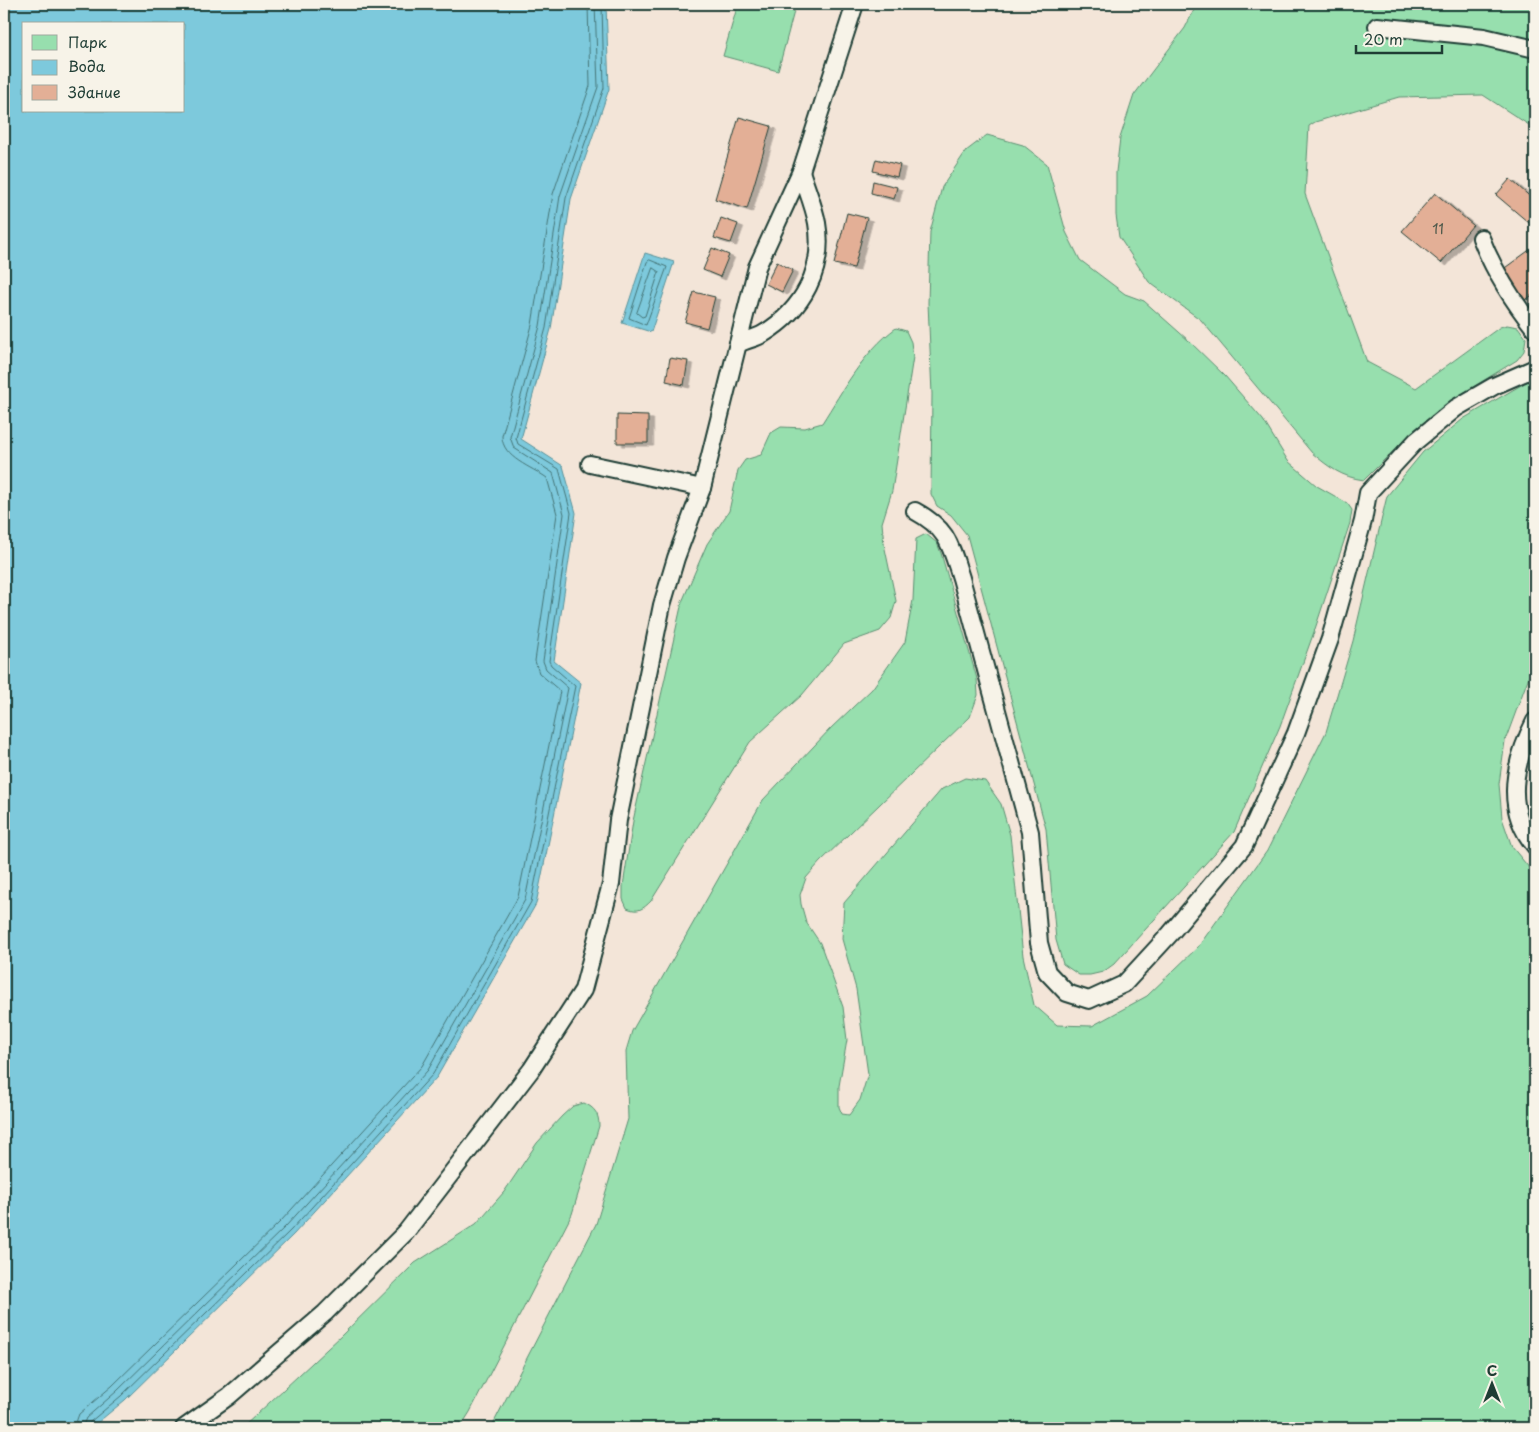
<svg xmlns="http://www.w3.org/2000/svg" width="1539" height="1432" viewBox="0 0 1539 1432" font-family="'Playpen Sans',sans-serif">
	<defs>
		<filter id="shadow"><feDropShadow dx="5.5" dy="3" stdDeviation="0" flood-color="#0004"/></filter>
	</defs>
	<rect width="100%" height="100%" fill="#f3e5d8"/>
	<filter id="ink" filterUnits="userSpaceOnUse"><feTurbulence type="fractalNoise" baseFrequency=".02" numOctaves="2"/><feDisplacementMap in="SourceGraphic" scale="10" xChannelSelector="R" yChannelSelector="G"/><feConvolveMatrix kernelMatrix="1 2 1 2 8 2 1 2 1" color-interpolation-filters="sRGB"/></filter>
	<g filter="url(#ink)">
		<!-- green -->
		<g fill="#97dfae" stroke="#5b8e71">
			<path d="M738,4H796L778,71L723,56Z"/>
			<path d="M1197,4H1535V129L1483,95L1399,97L1315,122L1309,126L1305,194L1367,362L1416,388L1500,327L1507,325L1518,327L1526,338L1524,351L1517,360L1455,398L1414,430L1364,480C1341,477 1329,467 1312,453L1201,320L1149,282L1119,237L1116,215V172L1120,138L1134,95L1185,28Z"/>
			<path d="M987,135L1023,145L1047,164L1066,232L1080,260L1125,294L1144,301L1188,340L1225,376L1263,420L1288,461L1317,486L1347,503L1352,510L1350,523L1314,632L1280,726L1234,832L1114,964L1103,972L1090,975H1079L1063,964L1056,940L1046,829L967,535L951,515L937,506L931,494L932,394L928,303L930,232L942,187L966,151Z"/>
			<path d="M896,328L906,331L911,342L913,357L892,491L882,523L884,544L896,601L891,618L880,631L844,644L802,695L750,742L651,901C643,909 638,913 627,908L623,899V886L633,821L682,602L707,544L729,511L738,470L745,460L761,455L771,433L781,427L805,428L822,423C843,390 864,351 896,328Z"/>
			<path d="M1535,377V660L1505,741L1499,784L1502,818L1512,847L1535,875V1428H491L596,1224L628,1119L626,1051L632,1031L763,800L831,728L872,689L905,642L913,600L916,539L926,534L937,543L941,553L977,679L978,695L970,717L820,862L806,878L800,895L801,904L806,922L820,943L843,1007L847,1040L839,1086V1107L842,1114L849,1115L860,1100L868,1074L856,989L842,939L844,903L942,789L965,778L985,781L1001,804L1010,835L1023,956L1034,1005L1057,1025L1092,1026L1147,996L1198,947L1267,851L1326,732L1353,641L1387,496L1423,452L1463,419Z"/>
			<path d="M1535,771V824C1527,806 1526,789 1535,771Z"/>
			<path d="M584,1103C595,1108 599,1114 599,1126L572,1214L470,1412L460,1428H242L341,1336L415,1263L476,1224L504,1192L537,1143L562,1116L573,1106Z"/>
		</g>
		<!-- water -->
		<g fill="#7dc9dc" stroke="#579199" fill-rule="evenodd">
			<path d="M4,4H606L609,89L571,199L551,329L521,439L563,466L576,513L554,661L581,683L536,904L437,1077L294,1234L125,1400L91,1428H4ZM24,24H184V111H24Z"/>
			<path d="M645,253L674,262L651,332L622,323Z"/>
		</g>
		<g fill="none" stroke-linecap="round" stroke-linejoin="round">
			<!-- shore -->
			<g stroke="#457577" stroke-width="1">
				<path d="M650,260L667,267L646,325L629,318L647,262Z"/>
				<path d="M653,268L659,272L645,316L642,317L637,313Z"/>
				<path d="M74,1428L79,1414L112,1386L281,1221L422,1066L518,897L560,691L539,673L535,661L557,514L547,478C532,467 502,458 502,436L532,325L553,194L590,86L588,4"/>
				<path d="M82,1428L86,1418L117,1391L286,1226L428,1070L525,900L568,688L546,669L543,661L564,514L553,473L514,448L510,437L540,326L560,196L598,87L595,4"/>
				<path d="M88,1428L90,1422L121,1396L291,1230L433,1074L531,902L575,686L551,665L549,661L571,513L559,469L518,444L516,438L546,328L566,198L604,88L602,4"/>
			</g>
		</g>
		<!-- building -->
		<g fill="#e3af96" stroke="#1f3d34" filter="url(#shadow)">
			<path d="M739,117L771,126L747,209L715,199Z"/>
			<path d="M876,159L900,165L897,177L873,171Z"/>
			<path d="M1510,179L1535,201V228L1496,195Z"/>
			<path d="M873,181L897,187L894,199L871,193Z"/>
			<path d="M1435,193L1473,225L1441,263L1402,231Z"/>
			<path d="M847,213L867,218L854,268L834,264Z"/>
			<path d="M721,218L738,224L731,243L714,238Z"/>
			<path d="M1535,246V293L1524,301L1502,270Z"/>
			<path d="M712,248L729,255L720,277L703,270Z"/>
			<path d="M777,262L793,270L782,292L766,284Z"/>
			<path d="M694,292L715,297L707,328L685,322Z"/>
			<path d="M670,358L688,361L684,385L666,381Z"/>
			<path d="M617,415L648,416V443H617Z"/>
		</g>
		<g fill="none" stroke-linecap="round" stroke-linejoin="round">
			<defs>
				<g id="lane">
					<path d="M1377,26L1484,37L1535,49"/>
					<path d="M1481,238C1494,272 1512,300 1535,329"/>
					<path d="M738,344C746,340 756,338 763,334C803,310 825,269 817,223C814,206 806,188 801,171"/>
					<path d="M590,464L702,488"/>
					<path d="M915,511C948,529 950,544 961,578L1030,832L1039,943L1047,972L1067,993L1089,1000L1124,984L1170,934L1244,846L1296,733L1330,639L1363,521L1368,493L1416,441L1456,408L1494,386L1535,368"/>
					<path d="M1535,721C1514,762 1503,808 1535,846"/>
					<path d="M184,1428L229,1396L325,1313L406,1232L531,1070L583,990L611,884L618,820L662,605L676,558L702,488L757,267L801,171L855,4"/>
				</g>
			</defs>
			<!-- lane casing -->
			<use href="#lane" stroke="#1f3d34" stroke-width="20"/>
			<!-- lane -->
			<use href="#lane" stroke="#f7f3e8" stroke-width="16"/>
		</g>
	</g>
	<g text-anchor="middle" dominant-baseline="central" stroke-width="4" stroke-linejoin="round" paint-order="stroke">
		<!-- number labels -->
		<g font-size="14" fill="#505a4c">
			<text x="1438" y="228">11</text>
		</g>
	</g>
	<!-- margin -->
	<rect width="1539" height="1432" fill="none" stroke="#f7f3e8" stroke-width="20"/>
	<rect x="10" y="10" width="1519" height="1412" fill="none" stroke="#1f3d34" stroke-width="2" filter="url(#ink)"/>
	<!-- legend -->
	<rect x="22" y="22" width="162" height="90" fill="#f7f3e8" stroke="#a1aaa0"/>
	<rect x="32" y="35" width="25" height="15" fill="#97dfae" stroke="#a1aaa0"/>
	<text x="68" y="48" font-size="15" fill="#1f3d34">Парк</text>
	<rect x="32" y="60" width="25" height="15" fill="#7dc9dc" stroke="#a1aaa0"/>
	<text x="68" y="72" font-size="15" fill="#1f3d34">Вода</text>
	<rect x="32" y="85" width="25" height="15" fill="#e3af96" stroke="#a1aaa0"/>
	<text x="68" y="98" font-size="15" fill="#1f3d34">Здание</text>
	<!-- north arrow -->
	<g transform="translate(1492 1384)" stroke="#f7f3e8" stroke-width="4" paint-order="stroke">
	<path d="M0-4L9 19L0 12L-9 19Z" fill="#1f3d34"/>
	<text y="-8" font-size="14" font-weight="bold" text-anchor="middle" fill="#1f3d34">С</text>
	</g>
	<!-- scale -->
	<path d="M1356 45v8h86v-8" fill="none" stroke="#1f3d34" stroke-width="2.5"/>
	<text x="1364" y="45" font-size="15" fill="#1f3d34" stroke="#f7f3e8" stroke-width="4" paint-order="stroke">20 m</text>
</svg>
